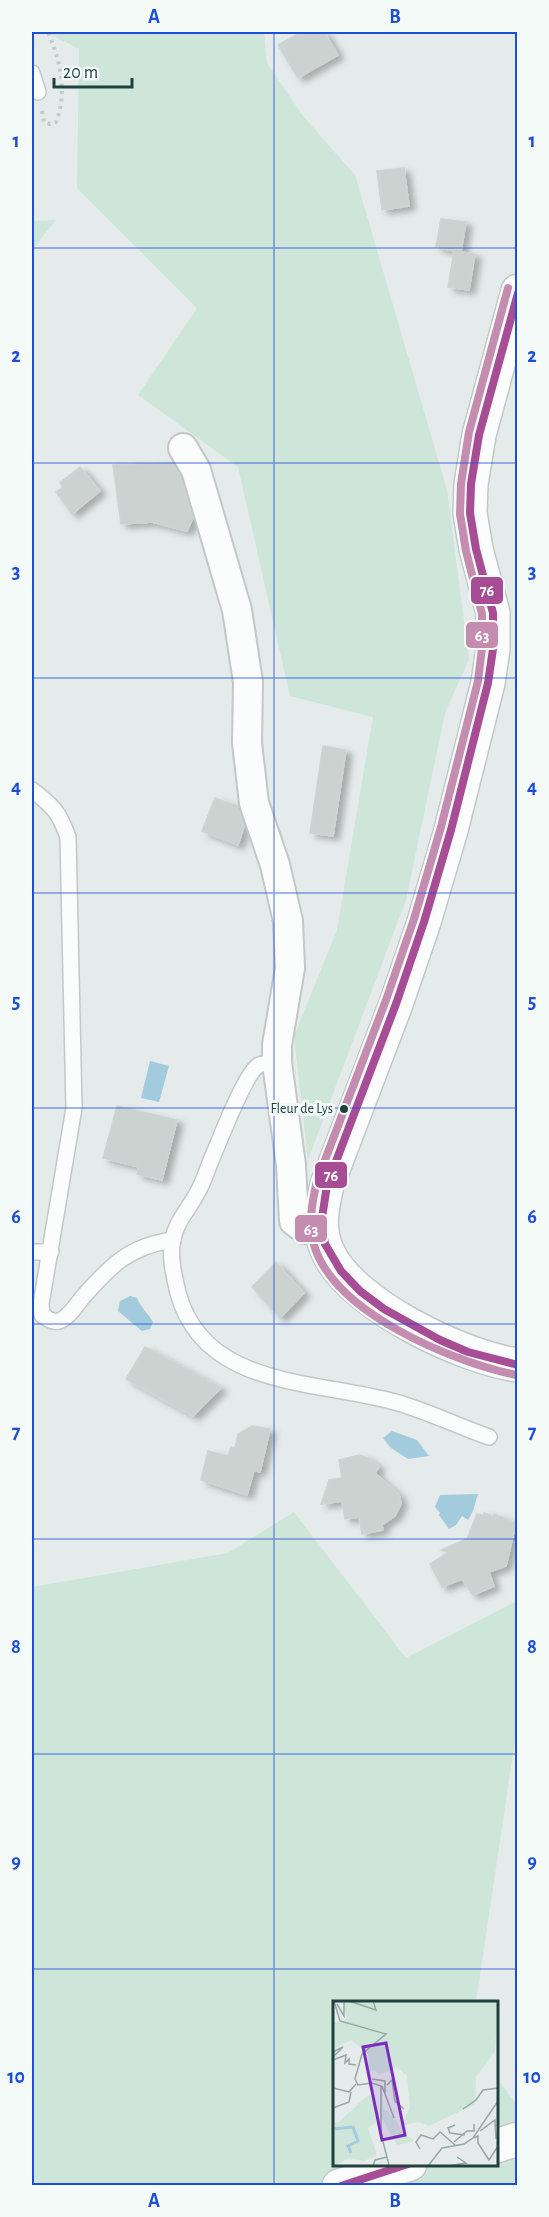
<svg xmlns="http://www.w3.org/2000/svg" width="549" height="2217" viewBox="0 0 549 2217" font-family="'Alegreya Sans',sans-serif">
	<defs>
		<filter id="shadow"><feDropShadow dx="6" dy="4" stdDeviation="3" flood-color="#0004"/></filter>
	</defs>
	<rect width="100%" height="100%" fill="#e5ebea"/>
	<!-- green -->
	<g fill="#cde6d9">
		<path d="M46,32H264L267,63L303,116L355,175L447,490L469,659L445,713L406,900L308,1160L294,1036L337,930L373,717L290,696L238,467L138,395L197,308L77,188L79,49Z"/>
		<path d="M56,220L32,250V221Z"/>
		<path d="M294,1512L406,1658L517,1601V1727L476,2002H334V2164H496L497,2078L517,2105V2185H32V1587L228,1553Z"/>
	</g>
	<!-- water -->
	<g fill="#a2ccdd">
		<path d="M150,1061L169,1066L159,1102L141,1098Z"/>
		<path d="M130,1296L137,1298C141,1308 148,1313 153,1322L150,1329L142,1331L118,1311L120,1301Z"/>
		<path d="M392,1431L417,1440L429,1456L408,1459L391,1448L383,1438Z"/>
		<path d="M478,1494L473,1511L468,1520L462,1516L456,1525L449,1529L439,1515L440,1513L435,1507L440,1495Z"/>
	</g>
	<!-- building -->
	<g fill="#ccd2d0" stroke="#ced4d3" stroke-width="1.5" filter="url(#shadow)">
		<path d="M301,32H324L338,55L298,78L278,45Z"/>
		<path d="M404,168L409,206L382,210L377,171Z"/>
		<path d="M441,219L466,222L461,252L475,254L469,290L448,287L454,251L436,247Z"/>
		<path d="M169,463H173L181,477L193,518L187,531L152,522L121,524L113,465Z"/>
		<path d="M80,467L100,491L72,514L56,492L63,487L60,483Z"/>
		<path d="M323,746L346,750L333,836L310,833Z"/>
		<path d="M215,798L238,806L244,827L238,845L202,831Z"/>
		<path d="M117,1106L177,1120L162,1180L137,1174L139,1167L103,1158Z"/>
		<path d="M276,1262L304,1293L280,1318L252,1287Z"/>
		<path d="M145,1347L221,1388L193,1416L126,1379Z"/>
		<path d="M252,1426L270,1429L260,1472L254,1470L247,1495L201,1480L208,1451L228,1456L231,1447L235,1448L238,1434Z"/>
		<path d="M359,1455L368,1458L379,1467L375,1473L399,1495L401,1504L395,1516L382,1525L383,1530L362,1534L359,1517L345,1519L342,1501L321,1504L329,1480L342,1478L339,1460Z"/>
		<path d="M484,1513L493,1516L494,1514L516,1523L506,1566L489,1572L494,1586L473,1595L462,1579L442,1587L430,1564L449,1552L441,1550L467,1539L477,1514L483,1515Z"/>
	</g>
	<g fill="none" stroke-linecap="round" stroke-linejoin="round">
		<defs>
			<g id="lane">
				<path d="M32,73L38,92"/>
				<path d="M32,790C53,806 59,812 68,837L74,1108L41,1304L42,1315C47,1318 52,1323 59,1321C68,1318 76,1306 82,1298C110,1266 129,1246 173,1240"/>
				<path d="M277,1063C271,1064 264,1063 259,1065C246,1071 219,1142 212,1158C207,1170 203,1184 196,1195C188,1210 176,1222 173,1239C169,1257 174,1275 178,1293C204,1389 317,1380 395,1402C427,1411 458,1426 489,1437"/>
				<path d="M32,1252H51"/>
			</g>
			<path id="street" d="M183,448L196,470L237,610L248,682L247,743L254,803L275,865L288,921L290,968L277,1045V1063L291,1165L294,1221L305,1229L322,1231"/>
			<g id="secondary">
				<path d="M518,291L479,435L471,484L470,513L476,549L493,613V649L488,683L451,830L424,922L396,1004L327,1185C322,1207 317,1230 328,1252C351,1304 463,1358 518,1365"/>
				<path d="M496,2146L518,2139"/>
				<path d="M339,2186L410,2164"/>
			</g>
		</defs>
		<!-- lane casing -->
		<use href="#lane" stroke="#c2c8c7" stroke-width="18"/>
		<!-- street casing -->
		<use href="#street" stroke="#c2c8c7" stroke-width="32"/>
		<!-- secondary casing -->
		<use href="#secondary" stroke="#c0c9c7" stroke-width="36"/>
		<!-- path -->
		<path stroke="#c1cbca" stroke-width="4" stroke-dasharray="3 4.5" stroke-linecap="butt" d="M42,111L44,122L50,124L56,122C68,92 60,60 48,32"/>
		<!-- lane -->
		<use href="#lane" stroke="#fbfcfc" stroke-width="15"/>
		<!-- street -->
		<use href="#street" stroke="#fbfcfc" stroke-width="28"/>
		<!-- secondary -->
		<use href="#secondary" stroke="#fbfcfc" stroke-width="33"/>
		<defs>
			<g id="bus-1">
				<path d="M518,293L479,435L471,484L470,513L476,549L493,613V649L488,683L451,830L424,922L396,1004L327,1185L322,1218L325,1244L341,1271L360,1291L384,1309L440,1340L468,1352L518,1365"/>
				<path d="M341,2186L408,2164"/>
			</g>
			<path id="bus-2" d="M508,288L469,432L461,484L460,514L466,551L482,614V648L478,681L441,827L414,919L386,1000L317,1181C312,1202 308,1224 314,1245C334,1313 453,1362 516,1375"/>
		</defs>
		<!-- bus-1 casing -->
		<use href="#bus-1" stroke="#f3faf8" stroke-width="12"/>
		<!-- bus-2 casing -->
		<use href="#bus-2" stroke="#f3faf8" stroke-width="12"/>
		<!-- bus-1 -->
		<use href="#bus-1" stroke="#a74d96" stroke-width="8"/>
		<!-- bus-2 -->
		<use href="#bus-2" stroke="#c48daf" stroke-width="8"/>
	</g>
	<!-- grid -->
	<path fill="none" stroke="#1d4ed8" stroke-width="1.5" stroke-opacity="0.55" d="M274,32V2186M32,248H518M32,463H518M32,678H518M32,893H518M32,1108H518M32,1324H518M32,1539H518M32,1754H518M32,1969H518"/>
	<!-- markers -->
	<circle fill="#20413e" stroke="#f3faf8" stroke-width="2" cx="344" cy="1109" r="5"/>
	<g text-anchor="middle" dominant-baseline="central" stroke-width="6" stroke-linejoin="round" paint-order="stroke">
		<!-- bus labels -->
		<g font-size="14" fill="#20413e" stroke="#f3faf8" text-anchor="end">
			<text x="333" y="1109">Fleur de Lys</text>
		</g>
	</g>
	<!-- overview -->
	<g transform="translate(333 2001)">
		<rect width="165" height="165" fill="#e5ebea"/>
		<path d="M10,0H165L162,50L143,76L142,103L96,125L85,121L68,125L77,107L74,75L64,66L47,74L41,69L36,72L35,53L18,39L4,46L0,62V23L14,18ZM49,88L50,107L63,119L69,132L82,140L64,144L49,117ZM35,94L41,96L43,122L35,127L44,154L31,160L16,157L0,165V122L6,121Z" fill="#cde6d9"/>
		<path fill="none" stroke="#a2ccdd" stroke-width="3" d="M0,128L20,126L25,140L15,145L18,152"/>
		<path fill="none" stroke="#96a7a5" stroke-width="1.5" d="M1,0L7,20L53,33L29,53L22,78L25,84L39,82L48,85V133L56,164M16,0L43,9L40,0M4,3L11,15V0M0,51L10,46L0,56M0,59L13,54L12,62L16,58V63L23,64M39,78L52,80V92M54,84L59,79L62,100L71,108M49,85L61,117M0,87L16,91L23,83M0,107L16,101L18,91M130,108L143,99L150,89L165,87M122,124L115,127L117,132L132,134M147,130L162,119L163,138M141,137L145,135V142L156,159L165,145M121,141L134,130H141V123M87,148L83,141L88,134L100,138L107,131L122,144M40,165L42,159L54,156M95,165L109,147L131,143L140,137L165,100M115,165L133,162L124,156"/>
		<path fill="#7b2cbf" fill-opacity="0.15" stroke="#7b2cbf" stroke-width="3" d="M53,42L72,134L49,139L30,46Z"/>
		<rect width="165" height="165" fill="none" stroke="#20413e" stroke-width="3"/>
	</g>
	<g stroke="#f3faf8" stroke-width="2">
		<rect x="470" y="576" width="34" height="29" rx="6" fill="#a74d96"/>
		<rect x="465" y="621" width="34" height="28" rx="6" fill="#c48daf"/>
		<rect x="314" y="1161" width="34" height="28" rx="6" fill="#a74d96"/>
		<rect x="294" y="1214" width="34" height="29" rx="6" fill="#c48daf"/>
	</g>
	<g font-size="16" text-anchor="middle" font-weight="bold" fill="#fff">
		<text x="487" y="596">76</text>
		<text x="482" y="641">63</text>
		<text x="331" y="1181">76</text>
		<text x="311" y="1235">63</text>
	</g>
	<!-- border -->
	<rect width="549" height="2217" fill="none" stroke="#f3faf8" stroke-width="66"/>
	<!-- scale -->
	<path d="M54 78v9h78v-9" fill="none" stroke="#20413e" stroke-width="3"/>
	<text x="63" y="78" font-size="18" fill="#20413e" stroke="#f3faf8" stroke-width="4.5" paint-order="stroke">20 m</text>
	<rect x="33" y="33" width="483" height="2151" fill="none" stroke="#1d4ed8" stroke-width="2"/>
	<g font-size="20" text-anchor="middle" font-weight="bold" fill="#1d4ed8">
		<text x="154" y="23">A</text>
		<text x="395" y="23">B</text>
		<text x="16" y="147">1</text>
		<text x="532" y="147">1</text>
		<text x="16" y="362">2</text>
		<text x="532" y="362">2</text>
		<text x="16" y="578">3</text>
		<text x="532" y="578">3</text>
		<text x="16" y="793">4</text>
		<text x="532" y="793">4</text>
		<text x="16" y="1008">5</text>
		<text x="532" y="1008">5</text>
		<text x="16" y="1223">6</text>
		<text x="532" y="1223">6</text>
		<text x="16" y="1438">7</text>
		<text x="532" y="1438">7</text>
		<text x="16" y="1653">8</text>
		<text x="532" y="1653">8</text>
		<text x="16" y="1868">9</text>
		<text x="532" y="1868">9</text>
		<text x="16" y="2083">10</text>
		<text x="532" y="2083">10</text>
		<text x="154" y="2207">A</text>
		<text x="395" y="2207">B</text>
	</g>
</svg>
